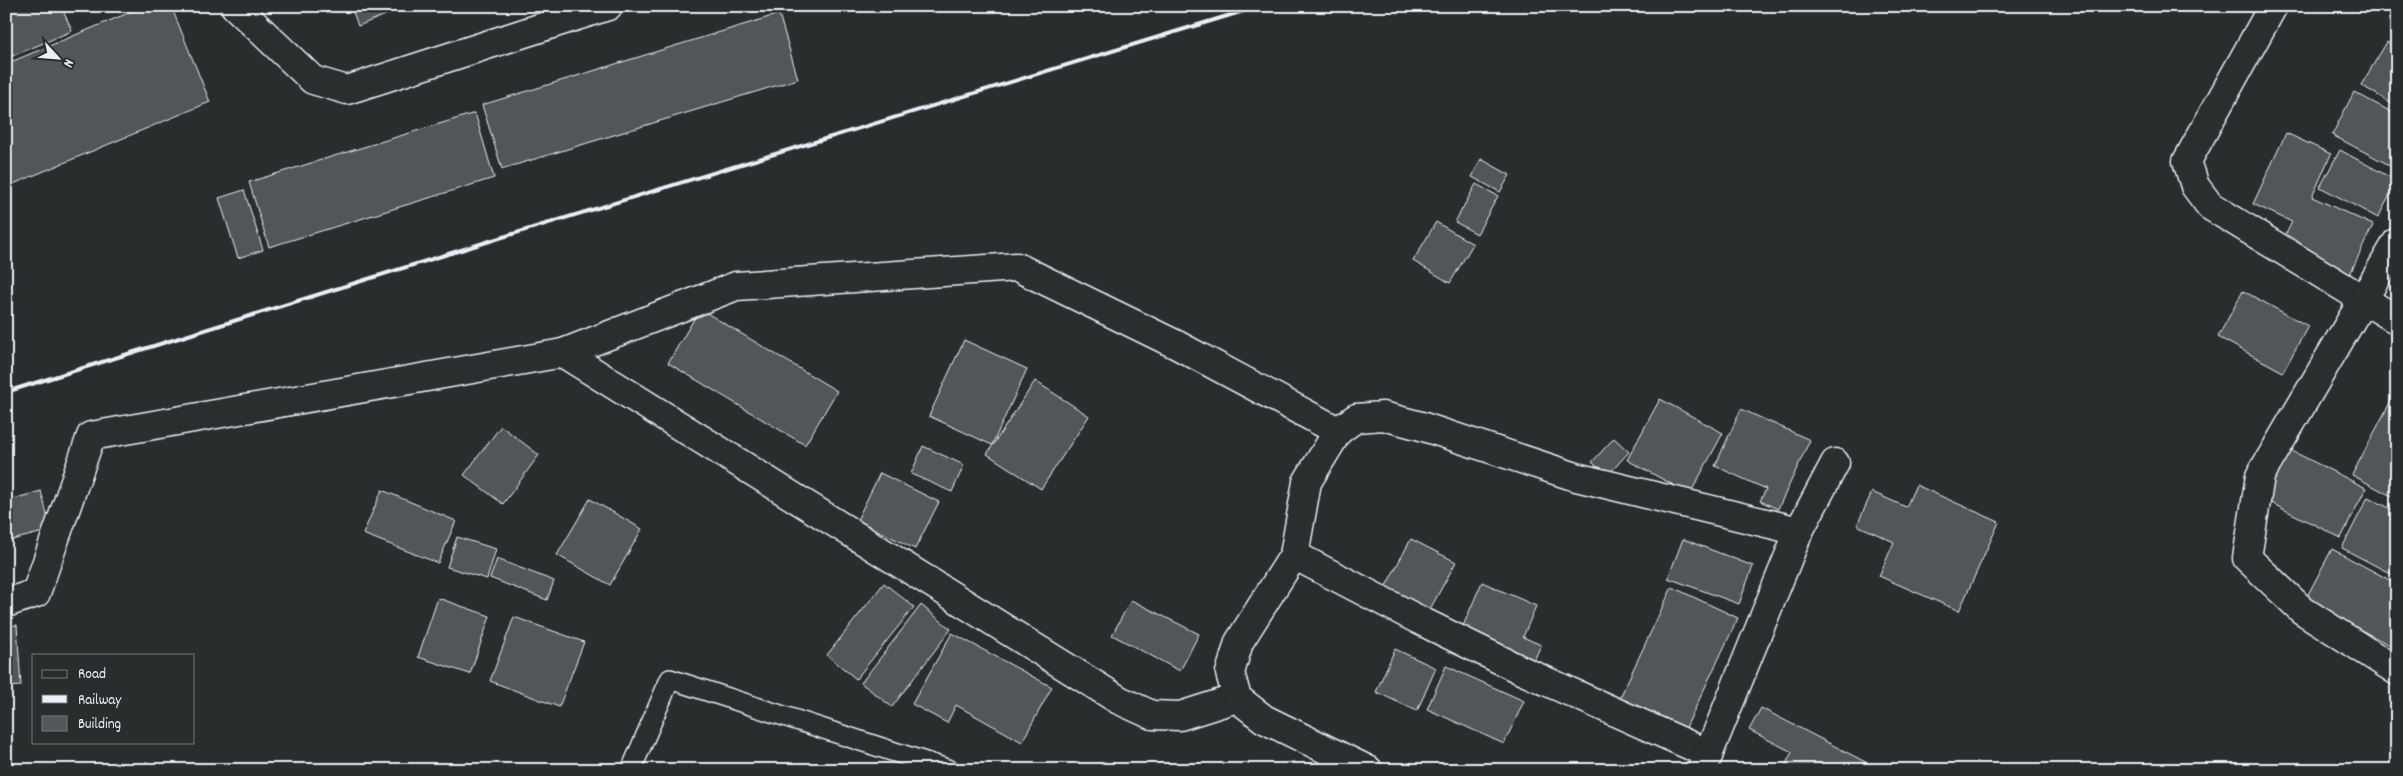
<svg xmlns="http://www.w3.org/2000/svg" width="2403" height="776" viewBox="0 0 2403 776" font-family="Dekko,sans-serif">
	<rect width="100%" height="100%" fill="#2a2d2e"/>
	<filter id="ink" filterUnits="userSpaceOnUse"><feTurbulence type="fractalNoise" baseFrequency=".02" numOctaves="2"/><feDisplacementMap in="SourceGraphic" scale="10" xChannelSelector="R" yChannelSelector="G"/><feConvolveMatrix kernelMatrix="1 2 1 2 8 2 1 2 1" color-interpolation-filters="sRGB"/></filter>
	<g filter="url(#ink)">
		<!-- building -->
		<g fill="#535759" stroke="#e8f1f8">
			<path d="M6,6H61L72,31L10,57L6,49Z"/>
			<path d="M145,6H171L210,102L6,187V64Z"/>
			<path d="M351,6H408L358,26Z"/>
			<path d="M779,14L798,79L502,169L482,105Z"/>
			<path d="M2387,42L2397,48V107L2361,85Z"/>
			<path d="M2354,92L2397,115V169L2332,135Z"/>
			<path d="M475,113L494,178L269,247L249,182Z"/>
			<path d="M2286,133L2331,154L2312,197L2373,225L2350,274L2282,242L2292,222L2253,204Z"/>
			<path d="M2340,150L2397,181L2378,218L2320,187Z"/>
			<path d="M1481,159L1510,175L1500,192L1472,177Z"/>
			<path d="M1476,184L1498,196L1477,234L1455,222Z"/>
			<path d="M244,190L263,250L238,258L219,198Z"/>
			<path d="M1436,222L1473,244L1450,283L1413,261Z"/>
			<path d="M2243,291L2308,326L2283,372L2218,337Z"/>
			<path d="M700,309L837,391L805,445L668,363Z"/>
			<path d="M964,340L1027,369L992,445L929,416Z"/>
			<path d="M1035,381L1089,416L1041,489L987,454Z"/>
			<path d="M2396,391H2397V499L2352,475Z"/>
			<path d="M1660,399L1723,433L1690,494L1627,460Z"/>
			<path d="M1741,409L1810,440L1778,509L1760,501L1766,489L1715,466Z"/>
			<path d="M501,426L539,455L503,504L464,475Z"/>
			<path d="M1614,438L1629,452L1607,476L1592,462Z"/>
			<path d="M923,446L964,465L952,492L911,474Z"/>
			<path d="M2288,449L2366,488L2341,538L2263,499Z"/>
			<path d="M880,473L939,502L915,549L857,520Z"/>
			<path d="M1916,485L1999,522L1959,611L1879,576L1894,542L1857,525L1872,492L1906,507Z"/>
			<path d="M382,490L456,521L438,563L363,534Z"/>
			<path d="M41,491L51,530L12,540L6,520V501Z"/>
			<path d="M2368,497L2397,512V577L2342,548Z"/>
			<path d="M590,499L642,529L610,585L557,555Z"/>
			<path d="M457,537L496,549L487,579L447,567Z"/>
			<path d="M1411,539L1456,562L1424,620L1380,597Z"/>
			<path d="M1683,539L1753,566L1739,604L1668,578Z"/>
			<path d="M2332,549L2397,584V640L2393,647L2305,600Z"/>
			<path d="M497,559L554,581L547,600L490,578Z"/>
			<path d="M1482,582L1536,606L1523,637L1541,645L1532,665L1460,633Z"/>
			<path d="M884,583L914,607L856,679L827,655Z"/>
			<path d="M1672,587L1738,618L1681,738L1615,708Z"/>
			<path d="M438,598L490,616L470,674L418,657Z"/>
			<path d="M1131,600L1199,634L1180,671L1112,635Z"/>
			<path d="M921,605L951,629L892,707L861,683Z"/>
			<path d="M514,617L584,642L559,707L490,681Z"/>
			<path d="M17,625L21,686L6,687V626Z"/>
			<path d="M952,633L1052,687L1022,742L956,705L947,723L912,704Z"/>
			<path d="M1395,649L1436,668L1417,711L1376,692Z"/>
			<path d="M1446,666L1524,701L1504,744L1427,709Z"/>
			<path d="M1761,708L1877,768L1876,770H1783L1792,752L1749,730Z"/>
		</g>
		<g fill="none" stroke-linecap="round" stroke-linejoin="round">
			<defs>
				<path id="service" d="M631,770L670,679L950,770"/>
				<g id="minor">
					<path d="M235,6L313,80L347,90L608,6"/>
					<path d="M2273,6L2187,161L2195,186L2210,206L2397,320"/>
					<path d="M2397,242L2260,476L2247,558L2302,610L2397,671"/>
					<path d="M563,353L736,286L1017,267L1177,345L1338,431"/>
					<path d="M1294,555L1419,620L1519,669L1709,754"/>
					<path d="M6,603L36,593L91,436L563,353L1119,700L1152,715L1180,716L1237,698"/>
					<path d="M1368,770L1264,719L1237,698L1230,673L1239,642L1294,555L1307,482L1338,431L1356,418L1383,416L1421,426L1576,477L1799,531"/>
					<path d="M1702,770L1799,531L1835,463"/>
				</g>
			</defs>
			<!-- service casing -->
			<use href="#service" stroke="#e8f1f8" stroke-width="22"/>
			<!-- minor casing -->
			<use href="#minor" stroke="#e8f1f8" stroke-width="31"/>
			<!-- service -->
			<use href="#service" stroke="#2a2d2e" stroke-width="19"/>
			<!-- minor -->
			<use href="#minor" stroke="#2a2d2e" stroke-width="28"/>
			<!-- rail -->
			<path stroke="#e8f1f8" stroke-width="4" d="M6,392L493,240L1260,6"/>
		</g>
	</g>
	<!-- margin -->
	<rect width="2403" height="776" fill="none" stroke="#2a2d2e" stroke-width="25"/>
	<rect x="12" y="12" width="2378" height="751" fill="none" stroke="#e8f1f8" stroke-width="2" filter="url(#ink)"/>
	<!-- legend -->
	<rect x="32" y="654" width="162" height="90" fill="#2a2d2e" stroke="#767b7f"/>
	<rect x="42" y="670" width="25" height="8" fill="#2a2d2e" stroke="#767b7f"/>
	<text x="78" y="678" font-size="15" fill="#e8f1f8">Road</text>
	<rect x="42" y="695" width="25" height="8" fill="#e8f1f8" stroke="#767b7f"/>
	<text x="78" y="704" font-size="15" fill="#e8f1f8">Railway</text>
	<rect x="42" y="716" width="25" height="15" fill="#535759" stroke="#767b7f"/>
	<text x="78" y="728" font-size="15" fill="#e8f1f8">Building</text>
	<!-- north arrow -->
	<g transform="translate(58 58) rotate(116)" stroke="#2a2d2e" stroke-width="4" paint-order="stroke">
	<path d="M0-4L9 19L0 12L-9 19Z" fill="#e8f1f8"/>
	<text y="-8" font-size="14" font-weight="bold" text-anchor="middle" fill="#e8f1f8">N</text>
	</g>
</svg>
